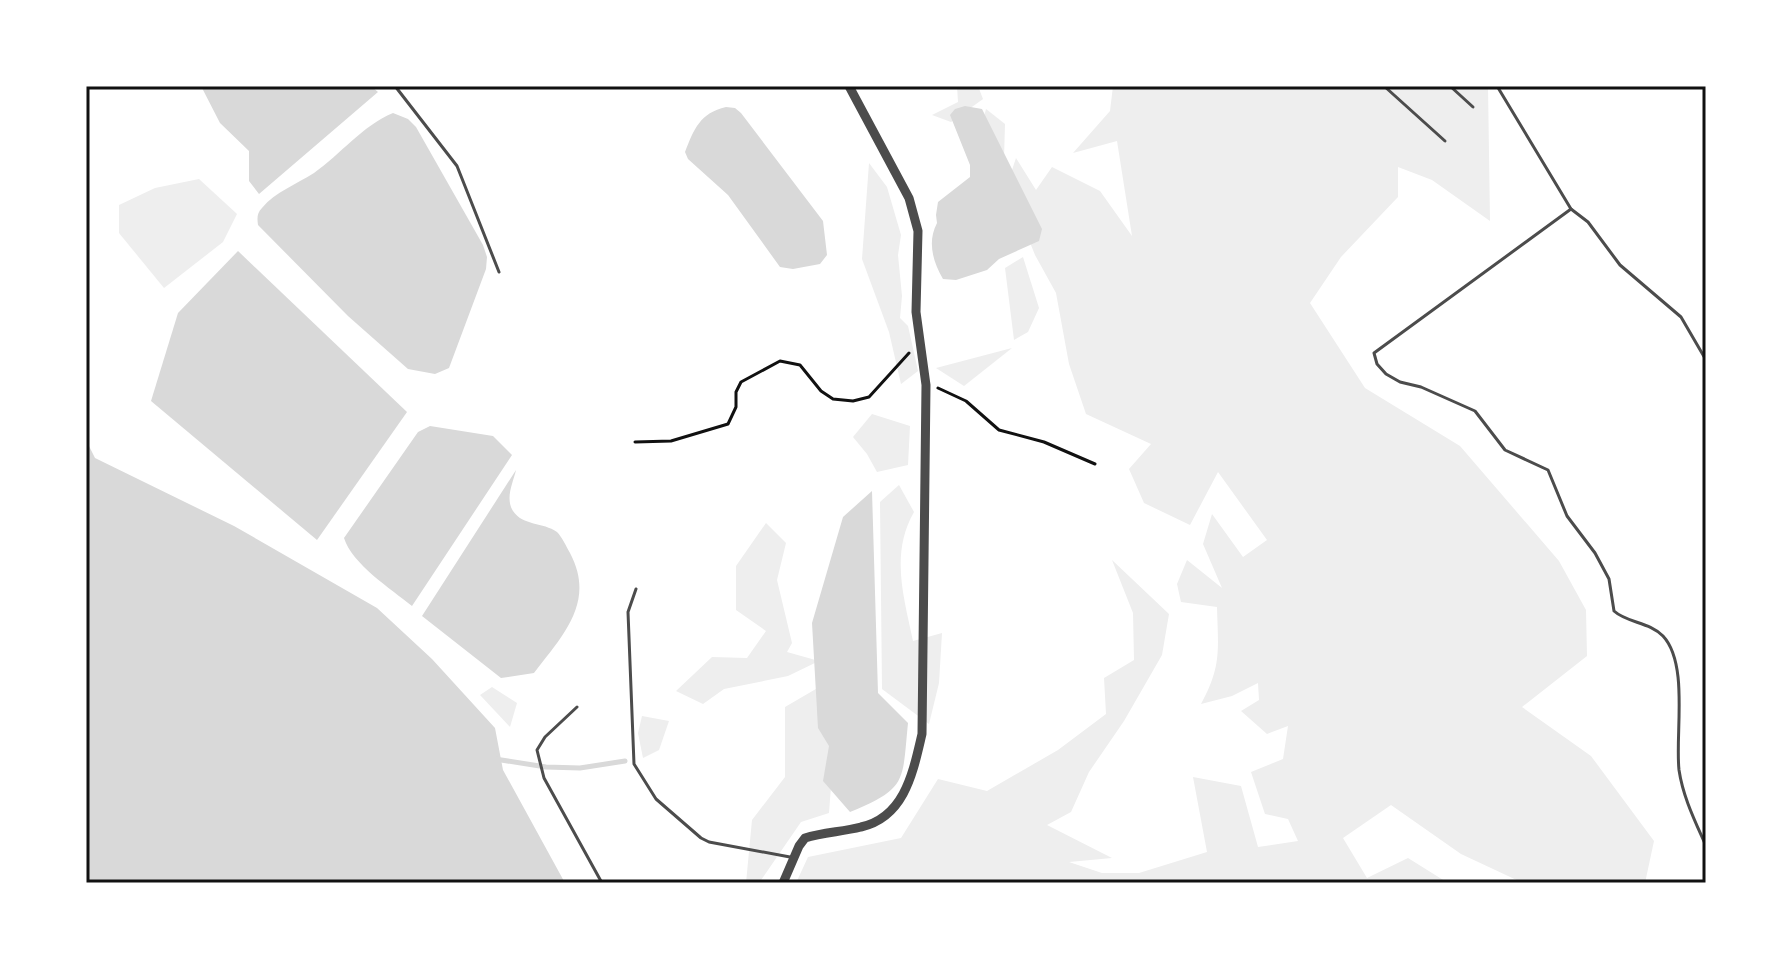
<svg xmlns="http://www.w3.org/2000/svg" width="1792" height="969" viewBox="0 0 1792 969" font-family="Karla,sans-serif">
	<rect width="100%" height="100%" fill="#fff"/>
	<!-- green -->
	<g fill="#eee">
		<path d="M957,86H978L983,99L951,122L932,115L958,102Z"/>
		<path d="M1113,86H1488L1490,221L1432,180L1398,167V197L1341,257L1310,303L1365,388L1460,446L1559,561L1586,610L1587,656L1522,707L1591,756L1654,841L1645,883H1523L1461,854L1391,805L1343,838L1367,878L1408,858L1448,883H796L808,857L901,838L938,779L987,791L1058,750L1106,714L1104,678L1134,660L1133,613L1112,560L1169,614L1162,655L1124,721L1089,772L1071,812L1047,825L1112,858L1069,862L1102,873H1139L1207,852L1193,777L1241,786L1258,847L1298,841L1288,819L1265,814L1251,772L1283,759L1288,726L1267,734L1241,711L1259,700L1258,683L1232,696L1201,704C1222,666 1218,649 1217,607L1181,602L1177,584L1187,560L1222,588L1203,544L1212,514L1243,557L1267,540L1218,472L1190,525L1144,503L1129,469L1151,444L1086,414L1069,364L1056,293L1035,255L1007,185L1016,158L1036,190L1052,167L1100,191L1132,236L1117,141L1073,153L1110,111Z"/>
		<path d="M986,109L1005,124L1004,158L975,151Z"/>
		<path d="M869,163L887,187L901,235L898,255L902,296L900,318L908,326L918,371L901,384L889,332L862,259Z"/>
		<path d="M199,179L237,214L223,242L164,288L119,233V205L155,188Z"/>
		<path d="M1023,257L1039,308L1028,332L1014,340L1005,268Z"/>
		<path d="M1012,348L964,386L936,368Z"/>
		<path d="M872,414L910,426L908,465L877,472L867,454L853,437Z"/>
		<path d="M899,485L914,512C890,554 904,597 913,641L942,633L939,683L929,724L882,689L880,502Z"/>
		<path d="M766,523L786,543L777,580L792,643L787,652L819,661L788,676L724,689L703,704L676,691L712,657L747,658L766,631L736,610V566Z"/>
		<path d="M821,686L835,733L829,813L801,822L759,883H746L752,820L785,777V707Z"/>
		<path d="M492,687L517,703L510,727L480,695Z"/>
		<path d="M642,716L669,721L659,750L643,758L638,733Z"/>
	</g>
	<!-- water -->
	<g fill="#d9d9d9">
		<path d="M201,86H371L378,92L259,194L249,181V151L220,123Z"/>
		<path d="M965,106L982,109L1042,229L1039,241L999,259L987,270L956,280L943,279C933,262 927,242 937,223L936,215L938,202L970,177V165L950,115L955,109Z"/>
		<path d="M726,107L735,108L741,113L823,221L827,255L820,264L793,269L780,267L728,195L688,159L685,152C694,129 700,113 726,107Z"/>
		<path d="M393,113L408,119L416,127L483,245L487,257L486,269L449,368L435,374L408,369L348,316L258,225C257,218 257,213 262,208C275,192 297,184 314,173C341,154 362,126 393,113Z"/>
		<path d="M238,251L407,412L317,540L151,401L178,313Z"/>
		<path d="M430,426L493,436L512,455L412,606C391,589 352,564 344,538L418,432Z"/>
		<path d="M86,440L95,458L234,526L377,608L432,659L495,728L503,770L565,883H86Z"/>
		<path d="M516,470C513,483 505,498 513,511C523,526 543,522 557,532C562,537 566,546 570,553C596,602 563,635 534,673L501,678L422,616Z"/>
		<path d="M872,491L878,693L908,723C902,782 908,788 850,812L823,781L829,746L818,728L812,623L843,517Z"/>
	</g>
	<g fill="none" stroke-linecap="round" stroke-linejoin="round">
		<!-- stream -->
		<path stroke="#d9d9d9" stroke-width="5" d="M495,759L546,767L580,768L625,761"/>
		<!-- path -->
		<g stroke="#111" stroke-width="3">
			<path d="M938,388L966,401L999,430L1044,442L1095,464"/>
			<path d="M635,442L671,441L728,424L736,407V392L741,382L780,361L800,365L821,391L833,399L853,401L869,397L909,353"/>
		</g>
		<!-- service -->
		<g stroke="#4c4c4c" stroke-width="3">
			<path d="M395,86L457,166L499,272"/>
			<path d="M1384,86L1445,141"/>
			<path d="M1450,86L1473,107"/>
			<path d="M1497,86L1571,209L1588,222L1620,265L1681,317L1706,360"/>
			<path d="M1571,209L1374,353L1377,364L1386,374L1400,382L1421,387L1475,411L1505,450L1548,470L1567,516L1595,553L1609,579L1614,611C1627,623 1650,622 1663,636C1689,664 1675,734 1679,770C1683,797 1695,821 1706,846"/>
			<path d="M636,589L628,612L634,764L656,799L701,838L709,842L790,857"/>
			<path d="M577,707L545,737L537,750L544,778L602,883"/>
		</g>
		<!-- tertiary -->
		<path stroke="#4c4c4c" stroke-width="9" d="M783,883L799,846L805,838C823,832 842,832 861,827C905,817 913,772 922,734L926,385L916,312L918,231L909,198L849,86"/>
	</g>
	<!-- border -->
	<rect width="1792" height="969" fill="none" stroke="#ffffff" stroke-width="176"/>
	<rect x="88" y="88" width="1616" height="793" fill="none" stroke="#111" stroke-width="3"/>
</svg>
